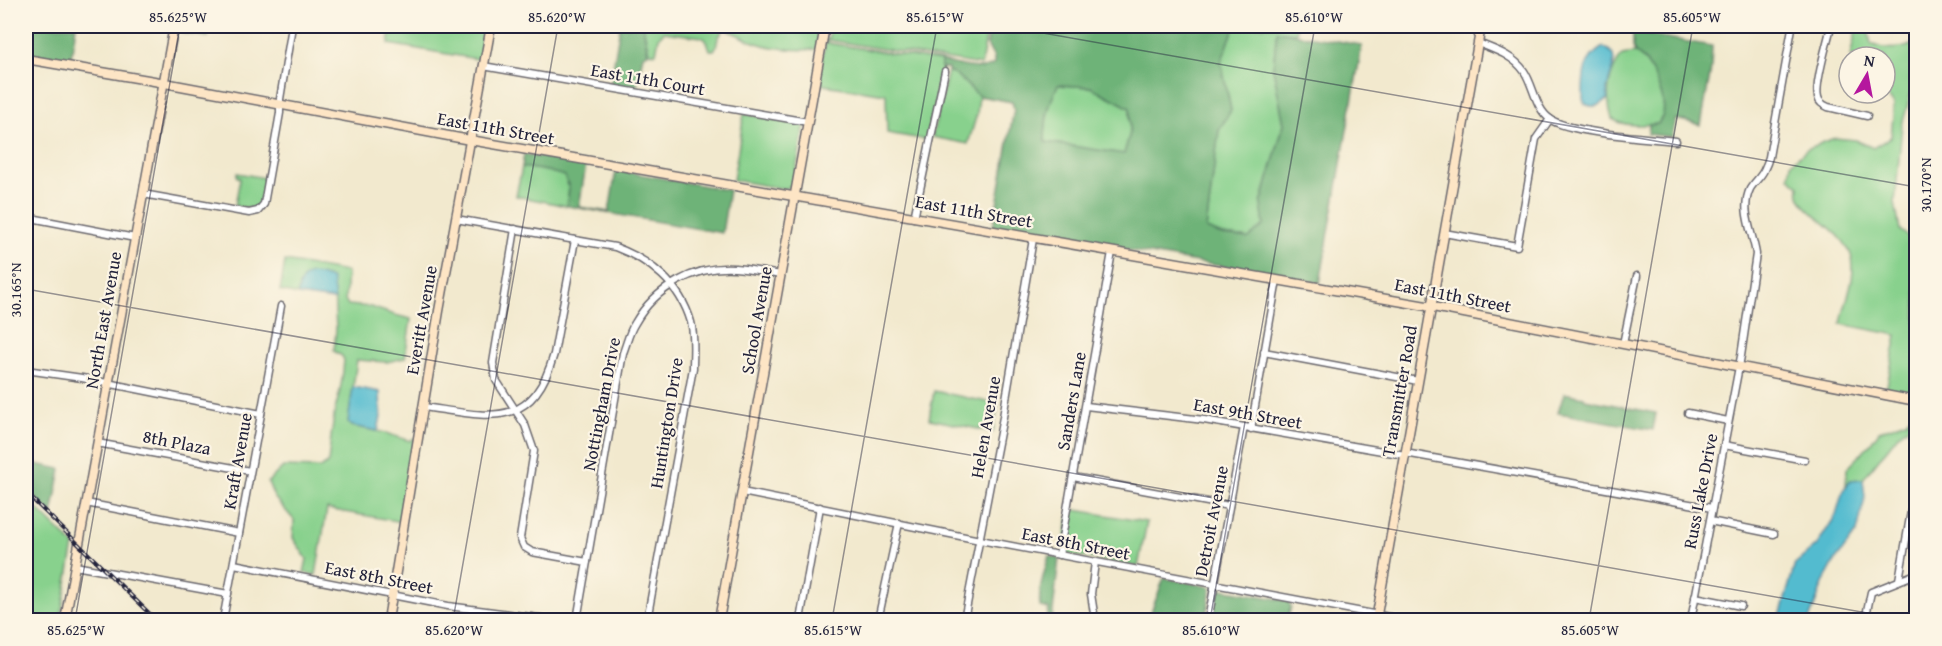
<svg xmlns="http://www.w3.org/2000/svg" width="1942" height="646" viewBox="0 0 1942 646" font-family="'Gentium Book Plus',serif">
	<rect width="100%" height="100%" fill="#fcf5e5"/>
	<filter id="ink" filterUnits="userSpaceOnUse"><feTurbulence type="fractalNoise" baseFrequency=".0167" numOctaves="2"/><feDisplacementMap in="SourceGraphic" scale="12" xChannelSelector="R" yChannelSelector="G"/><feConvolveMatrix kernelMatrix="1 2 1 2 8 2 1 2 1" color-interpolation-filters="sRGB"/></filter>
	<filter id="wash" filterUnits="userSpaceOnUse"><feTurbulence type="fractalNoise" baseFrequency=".008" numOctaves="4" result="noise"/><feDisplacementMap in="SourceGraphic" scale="24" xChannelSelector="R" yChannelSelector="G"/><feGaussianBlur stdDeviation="1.35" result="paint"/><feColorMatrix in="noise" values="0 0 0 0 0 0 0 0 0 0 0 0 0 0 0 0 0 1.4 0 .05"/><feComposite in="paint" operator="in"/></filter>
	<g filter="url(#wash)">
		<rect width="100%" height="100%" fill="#f2e9ce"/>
		<!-- green -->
		<g fill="#88d18d" stroke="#557a64" stroke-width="1.5">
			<path d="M182,26H209L208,37L181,33Z"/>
			<path d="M390,26H489L482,60L389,44Z"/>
			<path d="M643,26H822L818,49C797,51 771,49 751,41C742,37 733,32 724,29L718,38L716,47L714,50H710L707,41L702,37L664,32L659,37L656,53L649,52Z"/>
			<path d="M831,26H988L981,65L828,40Z"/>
			<path d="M1045,26H1098L1064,33L1047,31Z"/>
			<path d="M1235,26H1297L1296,33L1277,31L1273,68L1284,124L1261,203L1264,225L1249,238L1222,235L1206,229L1219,130L1231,110L1221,62Z"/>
			<path d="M1857,26H1870L1868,30L1871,44C1887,51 1901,50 1916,43V75L1902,125L1895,203L1900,230L1916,243V397L1886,391L1897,335L1841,324C1844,303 1858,277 1851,255C1842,229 1804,214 1799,195C1798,192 1799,189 1799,186L1789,177L1791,163L1807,149L1834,138L1856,140L1873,148L1891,137L1894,104L1885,93V57H1850Z"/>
			<path d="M826,39L828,43L941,61V68L943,69L927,140L887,133L886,94L817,84Z"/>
			<path d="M1635,53C1650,59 1667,99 1663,115C1662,118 1659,121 1658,124C1642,125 1626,127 1612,119C1605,96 1607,75 1622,55Z"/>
			<path d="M948,71L955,74L979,96L977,114L968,144L932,137Z"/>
			<path d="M1058,85L1091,87L1130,108V133L1124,154L1045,142C1045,120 1048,105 1058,85Z"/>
			<path d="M744,114L805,124L793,185L785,189L733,180Z"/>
			<path d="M522,167L547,171L565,176L569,188L567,206L516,196Z"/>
			<path d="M237,173L266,178C261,203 265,214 235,206L240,178L237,177Z"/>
			<path d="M285,261L347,272L345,300L348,305L371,307L395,315L411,319L405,358L387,362L357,360L348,422L352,426L382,432L411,441L412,439H416L402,522L327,509L316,575L304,573L307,559L293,538L294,520L274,497L268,482L283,467L320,468L328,463C330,444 332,425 336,406C341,389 343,378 344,360L342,356L334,351L336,329L334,292L299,285L298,295L280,291Z"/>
			<path d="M934,391L998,404L993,432L929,419Z"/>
			<path d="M1916,409V421L1899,434L1863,479L1850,480L1846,487L1847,468L1870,444L1879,431L1906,421Z"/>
			<path d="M26,498L74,545L60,620H26Z"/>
			<path d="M1070,509L1147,522L1138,567L1062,553Z"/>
		</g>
		<!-- forest -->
		<g fill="#6eb378" stroke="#486a5a" stroke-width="1.5" fill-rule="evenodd">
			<path d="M26,26H76L71,58L68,62L26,55Z"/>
			<path d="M620,26H643L648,53L643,55L636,90L610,86Z"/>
			<path d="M991,26H1045L1047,31L1064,33L1098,26H1235L1221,62L1231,110L1219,130L1206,229L1222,235L1249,238L1264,225L1261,204L1284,124L1273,68L1277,31L1362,45L1320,283L993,227L1014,109L1012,102L979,96L955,74L948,71V68H941V61C955,64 984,73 994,64V58L987,45ZM1058,85L1091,87L1130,108V133L1124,154L1045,142C1045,120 1048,105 1058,85Z"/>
			<path d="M1633,32L1712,46L1711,69L1701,125L1676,119L1672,137L1648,134L1649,125L1658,124C1659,121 1662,118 1663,115C1667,99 1650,59 1635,53L1633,47Z"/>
			<path d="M524,154L586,165L579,207L609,212L616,170L729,190L722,233L567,206L569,188L565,176L547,171L522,167Z"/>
			<path d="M1564,393L1584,397L1585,399L1656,413L1653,430L1558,413Z"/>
			<path d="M26,462L61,469L52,514L26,488Z"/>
			<path d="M1049,556L1059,558L1052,620H1047L1049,609L1040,607C1038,589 1044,573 1049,556Z"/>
			<path d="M1164,578L1211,587L1206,620H1148Z"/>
			<path d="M1216,588L1288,601L1291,607L1287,620H1211Z"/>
		</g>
		<!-- water -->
		<g fill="#52bbcf" stroke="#3a6e85" stroke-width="1.5">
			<path d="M1603,47C1624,54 1608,76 1607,90C1607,93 1608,96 1608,99C1600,105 1595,109 1585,104L1583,99C1583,76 1582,60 1603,47Z"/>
			<path d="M310,274L320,275L332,279L335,300L298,295C299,284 300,279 310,274Z"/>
			<path d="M353,387L380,392L381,416L378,431L352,426L348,422Z"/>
			<path d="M1863,479L1865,498L1857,532L1835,561L1824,581L1809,620H1779L1795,564L1817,545L1836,515L1842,494L1850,480Z"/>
		</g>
	</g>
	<g filter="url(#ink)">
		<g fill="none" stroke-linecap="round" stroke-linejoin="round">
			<defs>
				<g id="street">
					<path d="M1831,26C1828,41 1814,85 1818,97C1819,103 1824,105 1828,107L1867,116"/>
					<path d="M1894,29L1895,26"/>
					<path d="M1478,43C1495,50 1513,55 1524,71C1534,86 1535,108 1550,119C1569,133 1650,138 1676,141"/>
					<path d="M483,66L808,122"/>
					<path d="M143,194L249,213L258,211L264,204L280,113V99L292,26"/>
					<path d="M26,217L135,238"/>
					<path d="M914,218L945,71"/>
					<path d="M456,219L615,247C650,260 680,284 691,322C695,337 693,353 693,368L647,620"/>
					<path d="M515,229L493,363L496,380L525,425L534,451L520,538L524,547L532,552L587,562"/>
					<path d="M1444,233L1517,246L1536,139L1550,119"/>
					<path d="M1623,344L1637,276"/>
					<path d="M1264,352L1418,381"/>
					<path d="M26,370L82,378L261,414"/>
					<path d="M1086,406L1204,420L1405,455"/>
					<path d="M424,407C488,416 532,432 554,354L575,240"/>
					<path d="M1688,413L1728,421"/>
					<path d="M1251,429L1277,280"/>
					<path d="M97,443L250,471"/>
					<path d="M1724,445L1805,460"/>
					<path d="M1405,453L1712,508"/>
					<path d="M1073,477L1229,506"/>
					<path d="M742,492L980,540L1405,620"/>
					<path d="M86,503L239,533"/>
					<path d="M1710,521L1774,534"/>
					<path d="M1059,555L1112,252"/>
					<path d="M1095,562L1091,594L1095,620"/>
					<path d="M234,564L448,606L555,620"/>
					<path d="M75,566L228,594"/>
					<path d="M1899,580L1913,500L1916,495"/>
					<path d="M1695,597L1741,606"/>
					<path d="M223,620L281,306"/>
					<path d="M577,620L623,353C627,343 629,332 635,323C655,288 695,265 735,268C750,269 766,273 781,275"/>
					<path d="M800,620L820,507"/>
					<path d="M878,620L899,523"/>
					<path d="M964,620L1003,417L1033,239"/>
					<path d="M1208,620L1244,427"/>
					<path d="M1691,620L1741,356L1756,254C1753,233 1740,210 1750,189C1754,182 1761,177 1764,170C1766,166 1768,161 1769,157L1792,28"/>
					<path d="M1865,620L1871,592L1916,574"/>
				</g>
				<g id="secondary">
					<path d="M26,59L154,81L470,140L1438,308L1916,401"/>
					<path d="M65,620L174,26"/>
					<path d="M388,620L439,311L491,26"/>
					<path d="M719,620L825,26"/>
					<path d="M1376,620L1481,26"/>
				</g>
			</defs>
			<!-- street casing -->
			<use href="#street" stroke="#6b686e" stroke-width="9"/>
			<!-- secondary casing -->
			<use href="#secondary" stroke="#6b686e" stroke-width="11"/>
			<!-- street -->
			<use href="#street" stroke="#fff" stroke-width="6"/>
			<!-- secondary -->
			<use href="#secondary" stroke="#fde5c5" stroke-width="8"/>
			<defs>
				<path id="rail" d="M26,493L156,620"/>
			</defs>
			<!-- rail casing -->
			<use href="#rail" stroke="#22223b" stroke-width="4"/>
			<!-- rail -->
			<use href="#rail" stroke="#fcf5e5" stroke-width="1.5" stroke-dasharray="4.5" stroke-linecap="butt"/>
		</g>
	</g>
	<!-- ticks -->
	<path fill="none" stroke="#22223b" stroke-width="1.5" stroke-opacity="0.45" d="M1003,26L1916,187M26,289L1907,620M75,620L180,26M453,620L558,26M832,620L937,26M1210,620L1315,26M1589,620L1693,26"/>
	<g text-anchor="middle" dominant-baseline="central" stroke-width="4.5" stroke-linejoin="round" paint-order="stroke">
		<!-- street labels -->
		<g font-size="18" fill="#22223b" stroke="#fcf5e5">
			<text transform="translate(648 79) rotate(10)">East 11th Court</text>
			<text transform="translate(496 128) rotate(10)">East 11th Street</text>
			<text transform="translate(974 211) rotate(10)">East 11th Street</text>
			<text transform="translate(1453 295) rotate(11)">East 11th Street</text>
			<text transform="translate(103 320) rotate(-80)">North East Avenue</text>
			<text transform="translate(421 320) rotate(-80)">Everitt Avenue</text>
			<text transform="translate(756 320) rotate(-80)">School Avenue</text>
			<text transform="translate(1399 391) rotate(-80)">Transmitter Road</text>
			<text transform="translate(1071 401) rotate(-80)">Sanders Lane</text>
			<text transform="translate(601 404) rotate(-79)">Nottingham Drive</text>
			<text transform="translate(1248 413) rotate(10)">East 9th Street</text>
			<text transform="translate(666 423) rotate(-81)">Huntington Drive</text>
			<text transform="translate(985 427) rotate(-80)">Helen Avenue</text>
			<text transform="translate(177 442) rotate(11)">8th Plaza</text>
			<text transform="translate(237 461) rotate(-80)">Kraft Avenue</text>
			<text transform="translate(1700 491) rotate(-79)">Russ Lake Drive</text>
			<text transform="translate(1211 521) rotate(-79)">Detroit Avenue</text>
			<text transform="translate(1076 543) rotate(11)">East 8th Street</text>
			<text transform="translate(379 577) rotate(11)">East 8th Street</text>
		</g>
	</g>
	<!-- margin -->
	<rect width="1942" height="646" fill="none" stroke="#fcf5e5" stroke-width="66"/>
	<!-- north arrow -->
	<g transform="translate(1867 75) rotate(10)"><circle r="28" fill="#fcf5e5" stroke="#a5a1a1" stroke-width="1.5"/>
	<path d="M0-4.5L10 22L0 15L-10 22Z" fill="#b5179e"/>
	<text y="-9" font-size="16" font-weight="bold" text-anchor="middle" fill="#22223b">N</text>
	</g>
	<rect x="33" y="33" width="1876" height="580" fill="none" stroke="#22223b" stroke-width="2"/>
	<g font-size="15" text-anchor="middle" fill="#22223b">
		<text x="178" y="22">85.625°W</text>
		<text x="557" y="22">85.620°W</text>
		<text x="935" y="22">85.615°W</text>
		<text x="1314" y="22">85.610°W</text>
		<text x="1692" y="22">85.605°W</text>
		<text transform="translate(1926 185) rotate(-90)" y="5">30.170°N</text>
		<text transform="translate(16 290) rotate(-90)" y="5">30.165°N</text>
		<text x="76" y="635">85.625°W</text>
		<text x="454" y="635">85.620°W</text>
		<text x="833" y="635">85.615°W</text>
		<text x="1211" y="635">85.610°W</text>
		<text x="1590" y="635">85.605°W</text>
	</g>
</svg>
